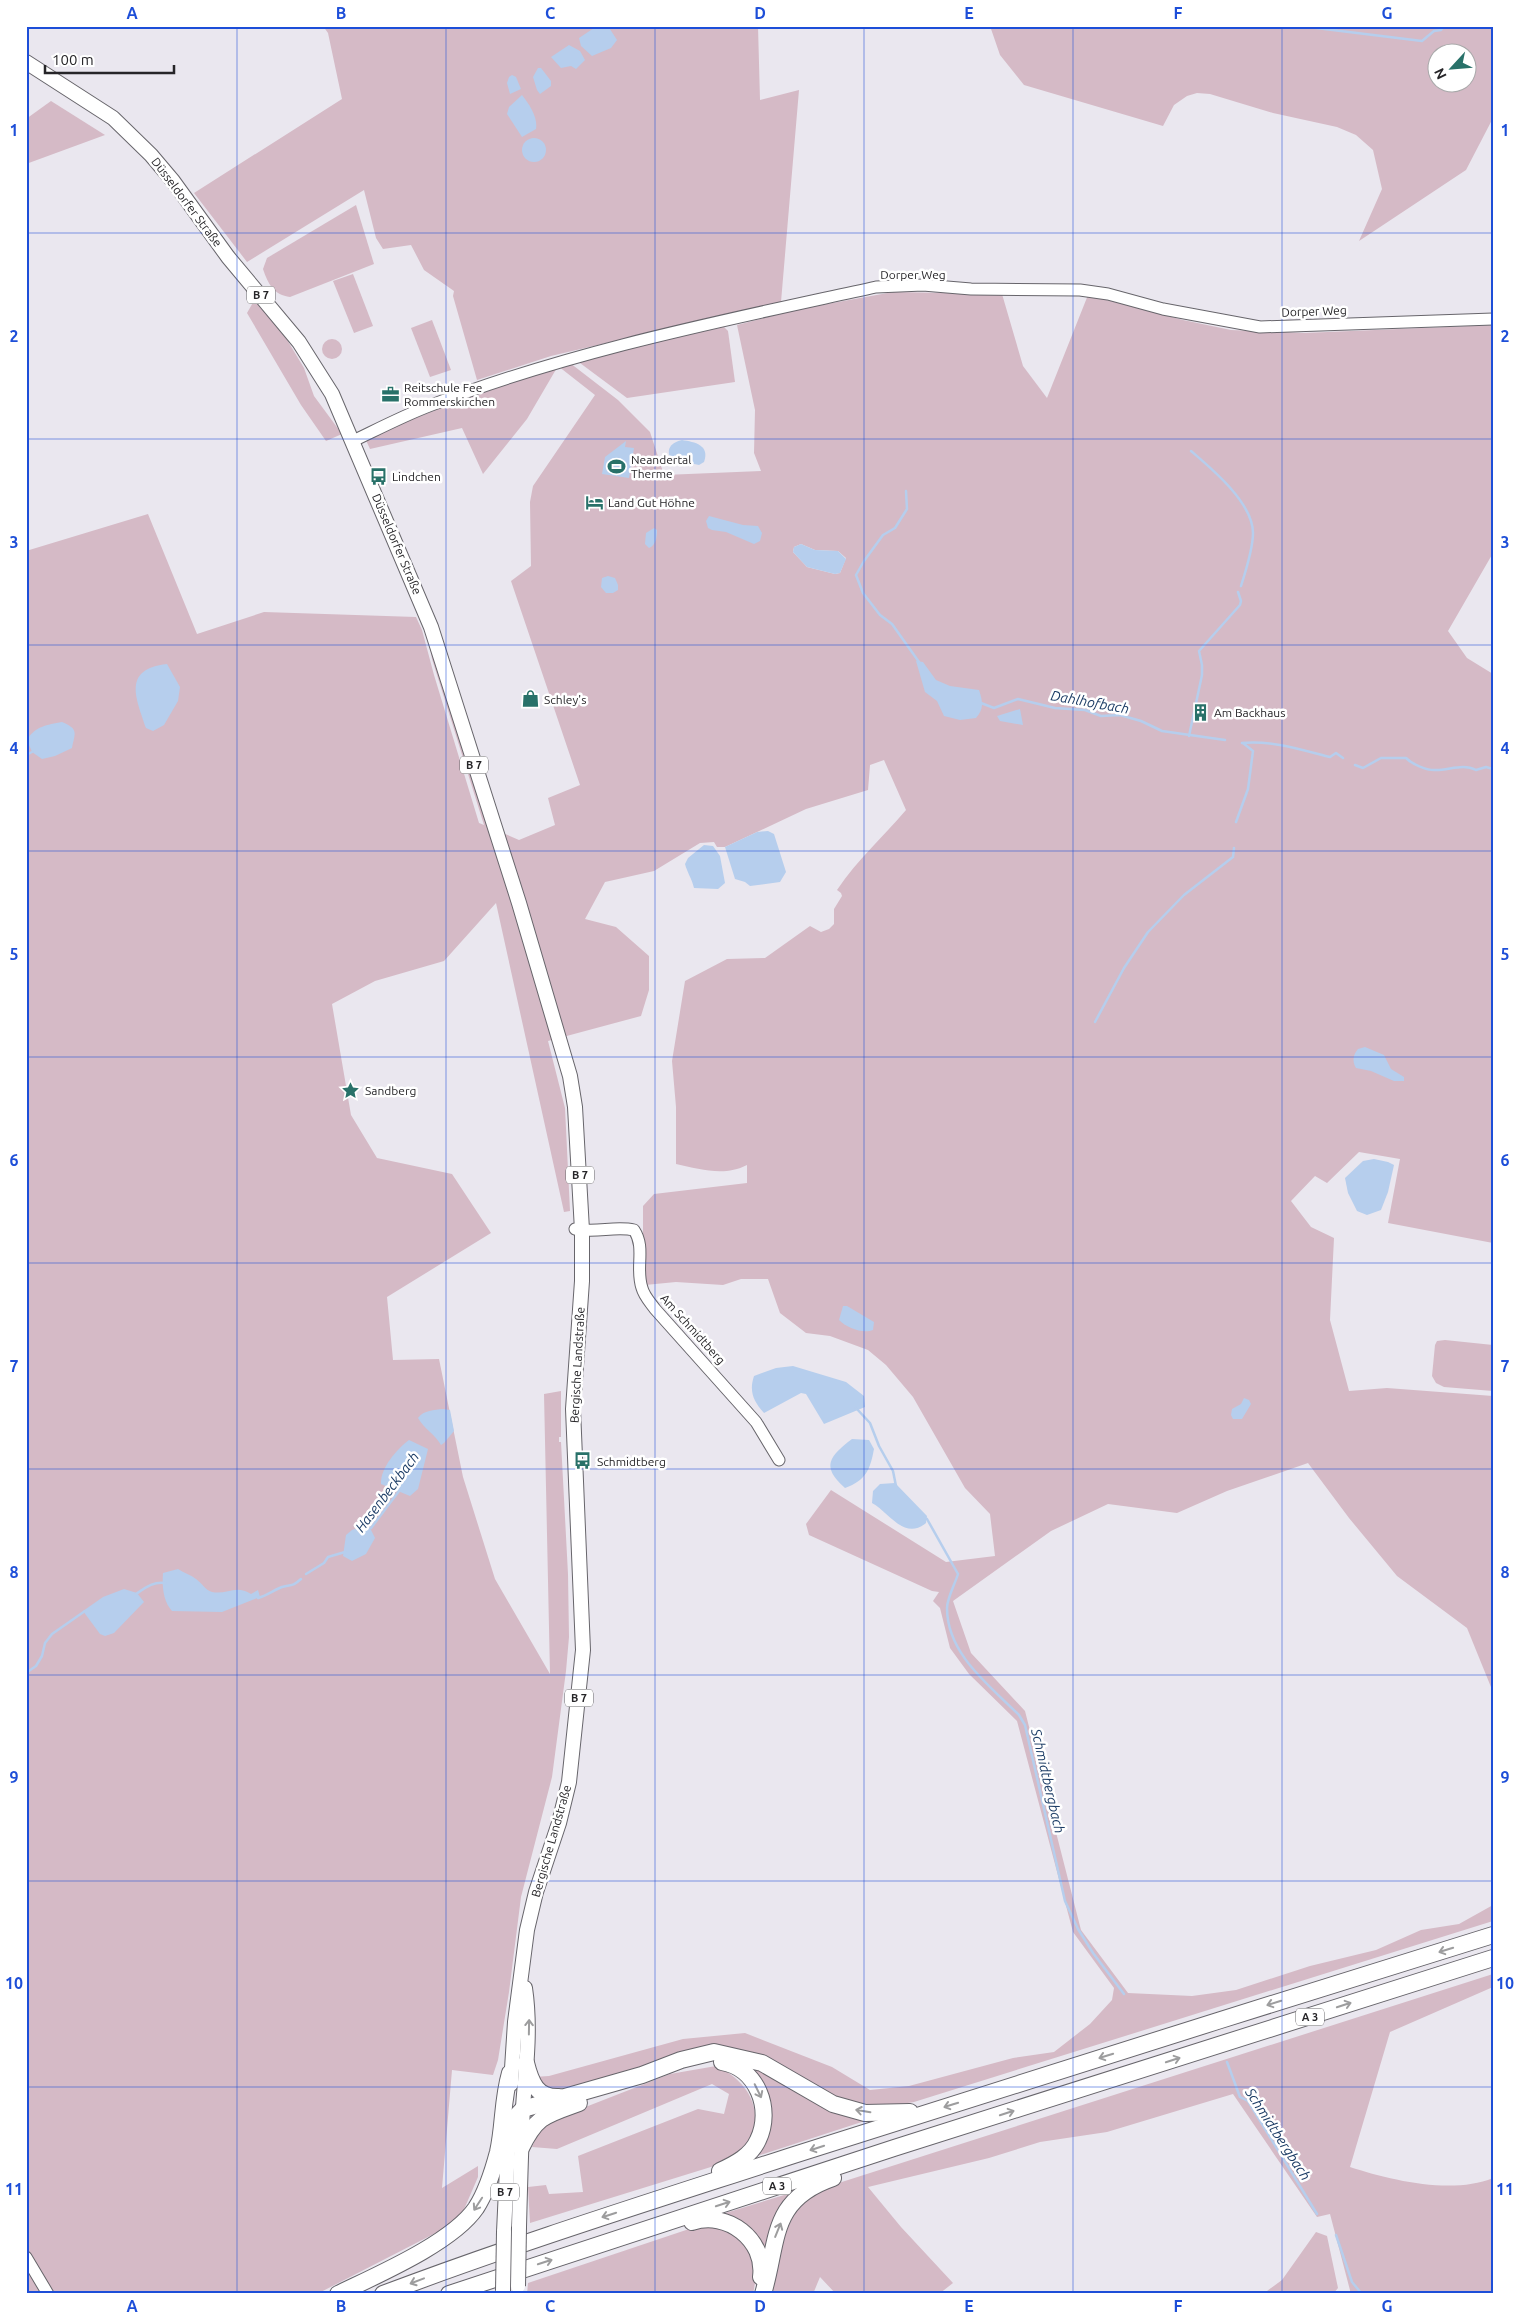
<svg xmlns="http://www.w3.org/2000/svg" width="1519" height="2320" viewBox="0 0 1519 2320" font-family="Ubuntu,sans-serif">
	<rect width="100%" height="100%" fill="#eae7ef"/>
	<!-- green -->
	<g fill="#d5bac6" fill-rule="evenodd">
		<path d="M323,26H758L760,100L799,90L781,302L551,356L477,380L453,296L454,291L424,270L411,245L383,249L376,238L364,190L247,262L194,193L342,99L328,33Z"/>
		<path d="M990,26H1493V118L1466,170L1359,241L1382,189L1373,150L1356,135L1337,127L1273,113L1210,94L1197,93L1187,96L1174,105L1163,126L1024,85L1000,55ZM1466,52V82H1436V52Z"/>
		<path d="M51,101L105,135L26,164V119Z"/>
		<path d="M356,205L374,264L290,297C274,295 268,284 263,269L267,258Z"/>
		<path d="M353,274L373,326L354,333L333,281Z"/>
		<path d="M893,292L1002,294L1023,366L1047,398L1088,295L1183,320L1231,330L1304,333L1493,325V553L1448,631L1467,658L1493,674V1243L1388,1223L1400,1159L1359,1152L1327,1183L1315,1176L1291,1201L1311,1227L1334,1238L1330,1320L1349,1391L1387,1388L1493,1396V1692L1467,1628L1397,1576L1349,1518L1308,1463L1227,1491L1177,1513L1108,1504L1051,1531L953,1601L971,1653L1025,1711L1081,1930L1128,1993L1192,1996L1236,1990L1310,1966L1376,1950L1421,1930L1459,1924L1493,1905V1921L914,2102L882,2107L833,2097L782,2066L737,2051L713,2049L606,2079L558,2089H544L537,2083L534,2077L549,2076L683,2039L745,2033L832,2067L870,2090L909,2086L1013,2058L1054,2052L1090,2024L1112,2000L1114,1988L1073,1932L1017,1721L969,1674L950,1648L940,1608L933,1601L939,1592L932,1591L809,1535L806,1524L831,1490L946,1562L995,1556L990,1514L965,1488L913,1397L886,1365L868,1350L830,1336L806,1333L780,1313L768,1279H741L723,1285L676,1282L645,1285L643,1278V1206L654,1194L747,1183V1165C724,1177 700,1169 676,1164V1107L672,1061L685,981L727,959L765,958L810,926L821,932L829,929L834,924V909L842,896L841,893L837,890C858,859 882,838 906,810L884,760L870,765L868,790L806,809L725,847H717L714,842L700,843L654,871L605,882L585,919L616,927L649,956V990L641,1016L548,1041L565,1108L570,1211L564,1212L496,903L444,961L375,981L332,1004L351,1115L377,1158L452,1174L491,1233L387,1297L393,1360L439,1359L463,1477L495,1579L550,1674L544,1394L561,1391V1437H559V1442H561L568,1574L569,1637L566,1671L552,1777L521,1897L509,1992L498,2060L493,2075L452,2070L442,2188L478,2166V2177L459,2221L317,2294H54L26,2246V551L148,514L197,634L264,612L416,617L422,630L434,675L479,823L484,825L432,659L428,637L489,827L519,840L555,825L548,798L580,785L511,581L531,566L530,502L533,486L595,395L558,366L527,419L483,474L462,428L370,449L365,438L481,392L558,365L570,363L618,400L650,432L664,475L761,471L754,453L755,410L737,325L794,310ZM801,544L815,550L838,551L846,558L840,573L835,574L807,567L793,552L794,547Z"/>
		<path d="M255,299L283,333L304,368L314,396L342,434L326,441L301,405L247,313Z"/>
		<path d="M432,320L451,370L430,377L411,328Z"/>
		<path d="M724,327L728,331L735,382L627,398L580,363L579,359Z"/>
		<circle cx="332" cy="349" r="10"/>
		<path d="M1445,1340L1493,1345V1391L1444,1387L1436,1383L1432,1376L1435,1345L1437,1341Z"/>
		<path d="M1493,1974V1987L1390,2032L1350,2167C1390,2180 1452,2195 1493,2178V2294H1351L1330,2214L1317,2217L1233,2094L1107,2132L1040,2142L989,2158L868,2187L901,2227L953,2283L939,2294H836L820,2277L813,2294H767L778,2246L798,2207L823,2188Z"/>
		<path d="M744,2065L877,2117L751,2158L769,2133L770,2102Z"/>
		<path d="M716,2066C745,2079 765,2107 750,2140C745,2149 735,2156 727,2162L530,2223L528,2187L546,2185L549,2194L583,2192L578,2156L698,2109L724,2114L729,2094L712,2084L557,2149L532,2147L542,2124L670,2074Z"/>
		<path d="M804,2189L766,2262L719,2215Z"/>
		<path d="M711,2225C746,2237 762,2255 753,2294H527L528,2283L695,2227Z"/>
		<path d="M1316,2232L1327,2236L1338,2288L1333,2294H1263L1282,2280Z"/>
		<path d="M26,2265L43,2294H26Z"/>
	</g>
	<!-- water -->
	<g fill="#b6ceed">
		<path d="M597,26H608L617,40L611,48L592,56L581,46L579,38Z"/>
		<path d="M569,45L580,51L585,60L576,69L571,66L561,68L551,57Z"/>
		<path d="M538,68H541L551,81V86L540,94L537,90L533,77Z"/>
		<path d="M512,75L516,77L521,89L510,94L507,83L509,77Z"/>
		<path d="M522,95C529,104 538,117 536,129L522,137L507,114L509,107Z"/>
		<circle cx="534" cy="150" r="12"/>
		<path d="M682,440C695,442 710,445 704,462L699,465L671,459C665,449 672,442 682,440Z"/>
		<path d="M626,441L625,447L634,448L629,478L602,474L605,457Z"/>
		<path d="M709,516L743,525L758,526L762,533L760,541L754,544L726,532L712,530L708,528L706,521Z"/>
		<path d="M654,528L657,530C657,537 656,545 649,548L645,544L646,533Z"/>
		<path d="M801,544L815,550L838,551L846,559L840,573L835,574L807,567L793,552L794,547Z"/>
		<path d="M608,576L615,578L618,585V590L613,593H606L601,587L602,578Z"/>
		<path d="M916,661L923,662L936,680L950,686L979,690C983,702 984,709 976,718L960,720L944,716L937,701L925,692Z"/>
		<path d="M167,664L180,687L178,701L164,725L153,731L146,728C136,698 122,669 167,664Z"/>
		<path d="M1020,709L1023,725L1000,721L997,716Z"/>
		<path d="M62,722C79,729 75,733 72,748L55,756L42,759L32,752L27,740C35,726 47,725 62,722Z"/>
		<path d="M768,831L774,834L786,872L780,882L750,886L745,882L735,879L725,847L757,832Z"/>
		<path d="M704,845L713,846L720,856L725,883L718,889L694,888C692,879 687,872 685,864L688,858Z"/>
		<path d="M1365,1047L1384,1055L1391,1069L1404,1077V1081H1394L1371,1071L1356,1068C1352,1061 1353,1055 1358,1049Z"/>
		<path d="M1374,1159L1388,1162L1394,1165L1388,1192L1381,1210L1367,1215L1357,1211L1348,1193L1345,1178L1363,1161Z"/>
		<path d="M843,1306H847L874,1322L873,1330C863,1334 847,1328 839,1320Z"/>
		<path d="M793,1366L846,1382L864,1396L865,1407L824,1424L806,1394L801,1393L764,1413C753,1401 749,1391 754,1376L776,1368Z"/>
		<path d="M1244,1398L1249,1400L1251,1404L1242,1419H1233L1231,1415L1232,1409L1241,1404Z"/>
		<path d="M443,1409L450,1410L454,1431L444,1443L441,1445C435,1434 424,1429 418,1418C424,1410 434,1410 443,1409Z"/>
		<path d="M852,1439L869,1440L874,1449C870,1470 866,1480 845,1488C820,1466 830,1456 852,1439Z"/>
		<path d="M409,1440L428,1449L418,1489L410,1496L381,1484C380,1468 397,1449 409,1440Z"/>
		<path d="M895,1483L927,1516L926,1523C904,1541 889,1512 872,1503L873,1491L880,1484Z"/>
		<path d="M368,1524L375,1538L366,1554L352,1561L343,1556L346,1535L352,1530Z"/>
		<path d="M178,1569C184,1573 191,1575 196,1579C202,1583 205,1590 212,1592C227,1595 236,1584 251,1594L258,1590L260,1597L222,1612L172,1611C163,1601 162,1586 163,1573Z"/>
		<path d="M124,1589L137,1593L144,1602L114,1633L105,1636L100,1634L83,1611L103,1597Z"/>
	</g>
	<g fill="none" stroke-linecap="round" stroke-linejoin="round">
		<!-- stream -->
		<g stroke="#b6ceed" stroke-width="2.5">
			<path d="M1300,26L1422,41L1434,31L1441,30L1444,26"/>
			<path d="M1191,451C1212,469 1253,503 1253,533C1253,549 1246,570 1241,586"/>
			<path d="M906,491L907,509L895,528L883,535L864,561L856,575L863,593L880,615L892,624L919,662"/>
			<path d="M981,703L994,708L1018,699L1055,708L1085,710L1101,716L1120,715L1141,721L1162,731L1225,740"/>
			<path d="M1189,736L1202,675V665L1199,651L1240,605L1241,601L1238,592"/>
			<path d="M1242,743C1271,740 1302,750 1330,757L1336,753L1343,758"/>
			<path d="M26,755L32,752"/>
			<path d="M1355,765L1363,768L1381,758H1406C1412,764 1427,771 1436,770C1450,770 1463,763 1476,770L1486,767L1493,769"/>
			<path d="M1236,822L1248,789L1253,751L1243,743"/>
			<path d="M1095,1022L1124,968L1148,932L1184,895L1233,857L1234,848"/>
			<path d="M856,1408L870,1423L879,1446L893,1471L896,1486"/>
			<path d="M924,1518L927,1519L958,1574C955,1584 947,1598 947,1608C947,1654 989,1685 1019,1715L1025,1725L1065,1901L1078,1929L1093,1953L1124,1994"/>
			<path d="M371,1528L399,1491"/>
			<path d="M306,1574L324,1563L328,1557L345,1552"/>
			<path d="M136,1594C145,1588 154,1581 165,1583"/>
			<path d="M258,1598C268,1595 274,1590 282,1587C292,1584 292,1587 301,1579"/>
			<path d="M26,1673L36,1666L42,1656L45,1643L52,1634L85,1611"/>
			<path d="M1227,2062L1240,2097L1248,2101L1317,2214"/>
			<path d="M1336,2235L1352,2282L1362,2294"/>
		</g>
		<defs>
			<g id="minor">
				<path d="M353,441C378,429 403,416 429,406C573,350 726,320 876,287L923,285L971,289L1080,290L1108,294L1163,309L1260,327L1493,319"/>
				<path d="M575,1229C596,1233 615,1226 634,1230C646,1248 635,1268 642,1288C644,1296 650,1302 655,1309L756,1422L779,1460"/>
				<path d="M26,2257L48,2294"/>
			</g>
			<g id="major">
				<path d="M26,62L113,118L151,155L173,181L228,257L299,342L332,394L431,627L519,903L570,1076L575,1107L582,1230V1281L573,1409L583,1650L569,1782L559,1823L536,1892L527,1930L515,2022L511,2084"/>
				<path d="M519,2227C520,2187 521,2147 523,2107C526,2067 531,2028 525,1988"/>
				<path d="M504,2232L509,2125"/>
			</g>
			<g id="highway">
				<path d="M526,2063C531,2083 537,2098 559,2097"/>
				<path d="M509,2124L523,2109L642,2075L681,2060L714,2052L762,2063L833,2104L865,2113L910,2112"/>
				<path d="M521,2148C537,2115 546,2115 579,2103"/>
				<path d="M720,2171C735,2164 751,2156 758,2140C773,2109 757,2068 722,2062"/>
				<path d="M692,2222C727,2210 766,2240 761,2277"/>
				<path d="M338,2294C377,2275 452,2243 476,2208C487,2191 493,2171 498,2152C504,2125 502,2101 510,2073"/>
				<path d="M383,2294C518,2243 656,2200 794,2155C1026,2080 1260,2008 1493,1935"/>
				<path d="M449,2294L894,2148L1493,1958"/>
				<path d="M763,2294C779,2241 769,2200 833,2178"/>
			</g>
		</defs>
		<!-- minor casing -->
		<use href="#minor" stroke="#67656b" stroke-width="13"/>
		<!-- major casing -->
		<use href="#major" stroke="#67656b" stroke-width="16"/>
		<!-- highway casing -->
		<use href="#highway" stroke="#67656b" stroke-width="18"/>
		<!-- minor -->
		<use href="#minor" stroke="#fff" stroke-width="11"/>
		<!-- major -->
		<use href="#major" stroke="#fff" stroke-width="14"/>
		<!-- highway -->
		<use href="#highway" stroke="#fff" stroke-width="16"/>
		<defs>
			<g id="major-bridge">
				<path d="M518,2286L519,2227"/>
				<path d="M503,2291L504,2232"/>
			</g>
		</defs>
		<!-- major-bridge casing -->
		<use href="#major-bridge" stroke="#67656b" stroke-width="16" stroke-linecap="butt"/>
		<!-- major-bridge -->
		<use href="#major-bridge" stroke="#fff" stroke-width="14"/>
	</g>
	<!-- one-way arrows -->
	<defs><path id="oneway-shaft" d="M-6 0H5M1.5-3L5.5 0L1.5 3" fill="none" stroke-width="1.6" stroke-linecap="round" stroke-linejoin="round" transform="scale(1.25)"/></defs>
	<g stroke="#9d9d9e">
		<use href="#oneway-shaft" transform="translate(1446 1950) rotate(163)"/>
		<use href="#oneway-shaft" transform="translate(1274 2003) rotate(163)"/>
		<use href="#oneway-shaft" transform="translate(1344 2005) rotate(-18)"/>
		<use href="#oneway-shaft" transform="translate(529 2027) rotate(-89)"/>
		<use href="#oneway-shaft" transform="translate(1106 2056) rotate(163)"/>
		<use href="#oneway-shaft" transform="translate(1173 2060) rotate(-18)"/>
		<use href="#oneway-shaft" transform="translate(758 2091) rotate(64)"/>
		<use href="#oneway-shaft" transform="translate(951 2105) rotate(163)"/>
		<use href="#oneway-shaft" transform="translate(863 2111) rotate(-171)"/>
		<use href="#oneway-shaft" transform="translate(1007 2113) rotate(-18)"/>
		<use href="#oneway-shaft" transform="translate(817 2148) rotate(162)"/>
		<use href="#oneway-shaft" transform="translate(478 2204) rotate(123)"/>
		<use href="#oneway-shaft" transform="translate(723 2204) rotate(-18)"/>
		<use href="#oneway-shaft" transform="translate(609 2215) rotate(162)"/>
		<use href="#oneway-shaft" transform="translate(778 2230) rotate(-68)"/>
		<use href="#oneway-shaft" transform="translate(545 2262) rotate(-18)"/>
		<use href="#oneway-shaft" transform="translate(417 2281) rotate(159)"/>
	</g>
	<!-- grid -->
	<path fill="none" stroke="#1d4ed8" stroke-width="1" stroke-opacity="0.55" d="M237,26V2294M446,26V2294M655,26V2294M864,26V2294M1073,26V2294M1282,26V2294M26,233H1493M26,439H1493M26,645H1493M26,851H1493M26,1057H1493M26,1263H1493M26,1469H1493M26,1675H1493M26,1881H1493M26,2087H1493"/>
	<!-- icons -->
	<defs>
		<symbol id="office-bare" viewBox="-9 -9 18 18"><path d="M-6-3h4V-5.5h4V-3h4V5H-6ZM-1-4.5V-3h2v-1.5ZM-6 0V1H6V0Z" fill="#287169" stroke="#fff" stroke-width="2.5" paint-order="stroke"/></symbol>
		<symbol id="stadium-bare" viewBox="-9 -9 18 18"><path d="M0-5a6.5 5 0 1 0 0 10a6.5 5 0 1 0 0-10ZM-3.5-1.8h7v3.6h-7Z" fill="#287169" stroke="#fff" stroke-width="2.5" paint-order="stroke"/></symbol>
		<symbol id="bus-bare" viewBox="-9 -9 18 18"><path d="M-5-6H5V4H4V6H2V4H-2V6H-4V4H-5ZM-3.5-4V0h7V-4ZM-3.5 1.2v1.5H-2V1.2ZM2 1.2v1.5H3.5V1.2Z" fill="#287169" stroke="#fff" stroke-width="2.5" paint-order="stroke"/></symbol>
		<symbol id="hotel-bare" viewBox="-9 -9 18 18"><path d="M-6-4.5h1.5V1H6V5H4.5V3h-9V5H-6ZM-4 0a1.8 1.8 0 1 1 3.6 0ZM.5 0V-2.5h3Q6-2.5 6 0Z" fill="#287169" stroke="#fff" stroke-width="2.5" paint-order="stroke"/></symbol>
		<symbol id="shop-bare" viewBox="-9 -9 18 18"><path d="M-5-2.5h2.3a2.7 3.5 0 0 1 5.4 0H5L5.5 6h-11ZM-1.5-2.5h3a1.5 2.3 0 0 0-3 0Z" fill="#287169" stroke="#fff" stroke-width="2.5" paint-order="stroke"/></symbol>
		<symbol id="building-bare" viewBox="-9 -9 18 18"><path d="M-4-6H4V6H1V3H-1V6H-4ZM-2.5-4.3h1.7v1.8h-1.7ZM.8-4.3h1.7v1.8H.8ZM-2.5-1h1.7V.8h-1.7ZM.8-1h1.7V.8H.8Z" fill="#287169" stroke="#fff" stroke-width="2.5" paint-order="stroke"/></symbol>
		<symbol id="sight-bare" viewBox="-9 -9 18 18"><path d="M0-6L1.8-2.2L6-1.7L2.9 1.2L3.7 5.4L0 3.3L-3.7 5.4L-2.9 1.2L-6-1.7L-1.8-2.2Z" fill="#287169" stroke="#fff" stroke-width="2.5" paint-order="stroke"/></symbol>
	</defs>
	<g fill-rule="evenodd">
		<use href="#office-bare" x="378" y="382" width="25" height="25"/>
		<use href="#stadium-bare" x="604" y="454" width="25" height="25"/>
		<use href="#bus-bare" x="366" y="464" width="25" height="25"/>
		<use href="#hotel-bare" x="582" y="490" width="25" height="25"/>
		<use href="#shop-bare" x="518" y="686" width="25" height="25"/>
		<use href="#building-bare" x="1188" y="700" width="25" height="25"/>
		<use href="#sight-bare" x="338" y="1078" width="25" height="25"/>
		<use href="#bus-bare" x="570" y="1448" width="25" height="25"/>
	</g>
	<g text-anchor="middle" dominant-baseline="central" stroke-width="5" stroke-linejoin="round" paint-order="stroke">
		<!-- shield labels -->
		<g fill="#fff" stroke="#676668" stroke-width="1">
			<rect x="247" y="286.5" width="28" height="17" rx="4"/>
			<rect x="460" y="756.5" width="28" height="17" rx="4"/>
			<rect x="566" y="1166.5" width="28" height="17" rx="4"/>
			<rect x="565" y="1689.5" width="28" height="17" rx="4"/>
			<rect x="1296" y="2008.5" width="28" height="17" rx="4"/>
			<rect x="763" y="2177.5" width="28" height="17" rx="4"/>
			<rect x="491" y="2183.5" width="28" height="17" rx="4"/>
		</g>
		<g font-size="11" font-weight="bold" fill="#262528">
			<text x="261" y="295">B 7</text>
			<text x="474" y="765">B 7</text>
			<text x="580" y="1175">B 7</text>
			<text x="579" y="1698">B 7</text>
			<text x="1310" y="2017">A 3</text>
			<text x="777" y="2186">A 3</text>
			<text x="505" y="2192">B 7</text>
		</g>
		<!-- street labels -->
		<g font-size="12" fill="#262528" stroke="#fff">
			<text transform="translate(187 202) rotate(53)">Düsseldorfer Straße</text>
			<text x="913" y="274">Dorper Weg</text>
			<text transform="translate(1314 311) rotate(-2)">Dorper Weg</text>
			<text transform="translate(397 544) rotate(67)">Düsseldorfer Straße</text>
			<text transform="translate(693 1329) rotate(48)">Am Schmidtberg</text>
			<text transform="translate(577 1365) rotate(-87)">Bergische Landstraße</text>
			<text transform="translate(551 1841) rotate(-74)">Bergische Landstraße</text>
		</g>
		<!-- poi labels -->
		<g font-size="12" fill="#262528" stroke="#fff" text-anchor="start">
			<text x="404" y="387">Reitschule Fee<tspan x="404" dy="14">Rommerskirchen</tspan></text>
			<text x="631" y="459">Neandertal<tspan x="631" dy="14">Therme</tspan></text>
			<text x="392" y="476">Lindchen</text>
			<text x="608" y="502">Land Gut Höhne</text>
			<text x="544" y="699">Schley's</text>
			<text x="1214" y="712">Am Backhaus</text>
			<text x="365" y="1090">Sandberg</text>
			<text x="597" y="1461">Schmidtberg</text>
		</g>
		<!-- water labels -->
		<g font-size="14" font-style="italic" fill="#1d3d66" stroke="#fff">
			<text transform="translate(1090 702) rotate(10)">Dahlhofbach</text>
			<text transform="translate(387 1492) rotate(-53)">Hasenbeckbach</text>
			<text transform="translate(1048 1781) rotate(77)">Schmidtbergbach</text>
			<text transform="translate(1278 2134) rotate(57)">Schmidtbergbach</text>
		</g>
	</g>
	<!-- border -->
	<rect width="1519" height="2320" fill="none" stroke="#ffffff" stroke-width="55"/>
	<!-- north arrow -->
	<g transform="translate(1452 68) rotate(244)"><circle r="24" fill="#ffffff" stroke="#a8a8a9"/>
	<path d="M0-4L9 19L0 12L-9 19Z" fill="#287169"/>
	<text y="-8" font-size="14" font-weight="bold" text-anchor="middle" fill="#262528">N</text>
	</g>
	<!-- scale -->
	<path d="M45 65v8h129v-8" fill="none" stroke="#262528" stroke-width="2.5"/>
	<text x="52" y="65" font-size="15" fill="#262528" stroke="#ffffff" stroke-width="4" paint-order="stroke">100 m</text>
	<rect x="28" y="28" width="1464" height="2264" fill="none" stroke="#1d4ed8" stroke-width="2"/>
	<g font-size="16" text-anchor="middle" font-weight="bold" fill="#1d4ed8">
		<text x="132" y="19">A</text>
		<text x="341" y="19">B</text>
		<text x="550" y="19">C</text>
		<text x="760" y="19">D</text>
		<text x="969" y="19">E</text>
		<text x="1178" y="19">F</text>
		<text x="1387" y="19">G</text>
		<text x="14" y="136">1</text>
		<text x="1505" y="136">1</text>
		<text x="14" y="342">2</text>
		<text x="1505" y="342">2</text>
		<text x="14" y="548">3</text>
		<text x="1505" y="548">3</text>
		<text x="14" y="754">4</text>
		<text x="1505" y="754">4</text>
		<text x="14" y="960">5</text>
		<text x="1505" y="960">5</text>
		<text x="14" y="1166">6</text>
		<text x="1505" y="1166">6</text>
		<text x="14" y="1372">7</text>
		<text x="1505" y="1372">7</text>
		<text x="14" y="1578">8</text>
		<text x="1505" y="1578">8</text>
		<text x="14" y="1783">9</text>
		<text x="1505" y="1783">9</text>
		<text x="14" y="1989">10</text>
		<text x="1505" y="1989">10</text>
		<text x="14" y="2195">11</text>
		<text x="1505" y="2195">11</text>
		<text x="132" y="2312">A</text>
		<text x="341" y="2312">B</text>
		<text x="550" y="2312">C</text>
		<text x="760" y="2312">D</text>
		<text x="969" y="2312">E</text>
		<text x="1178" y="2312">F</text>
		<text x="1387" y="2312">G</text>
	</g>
</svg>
